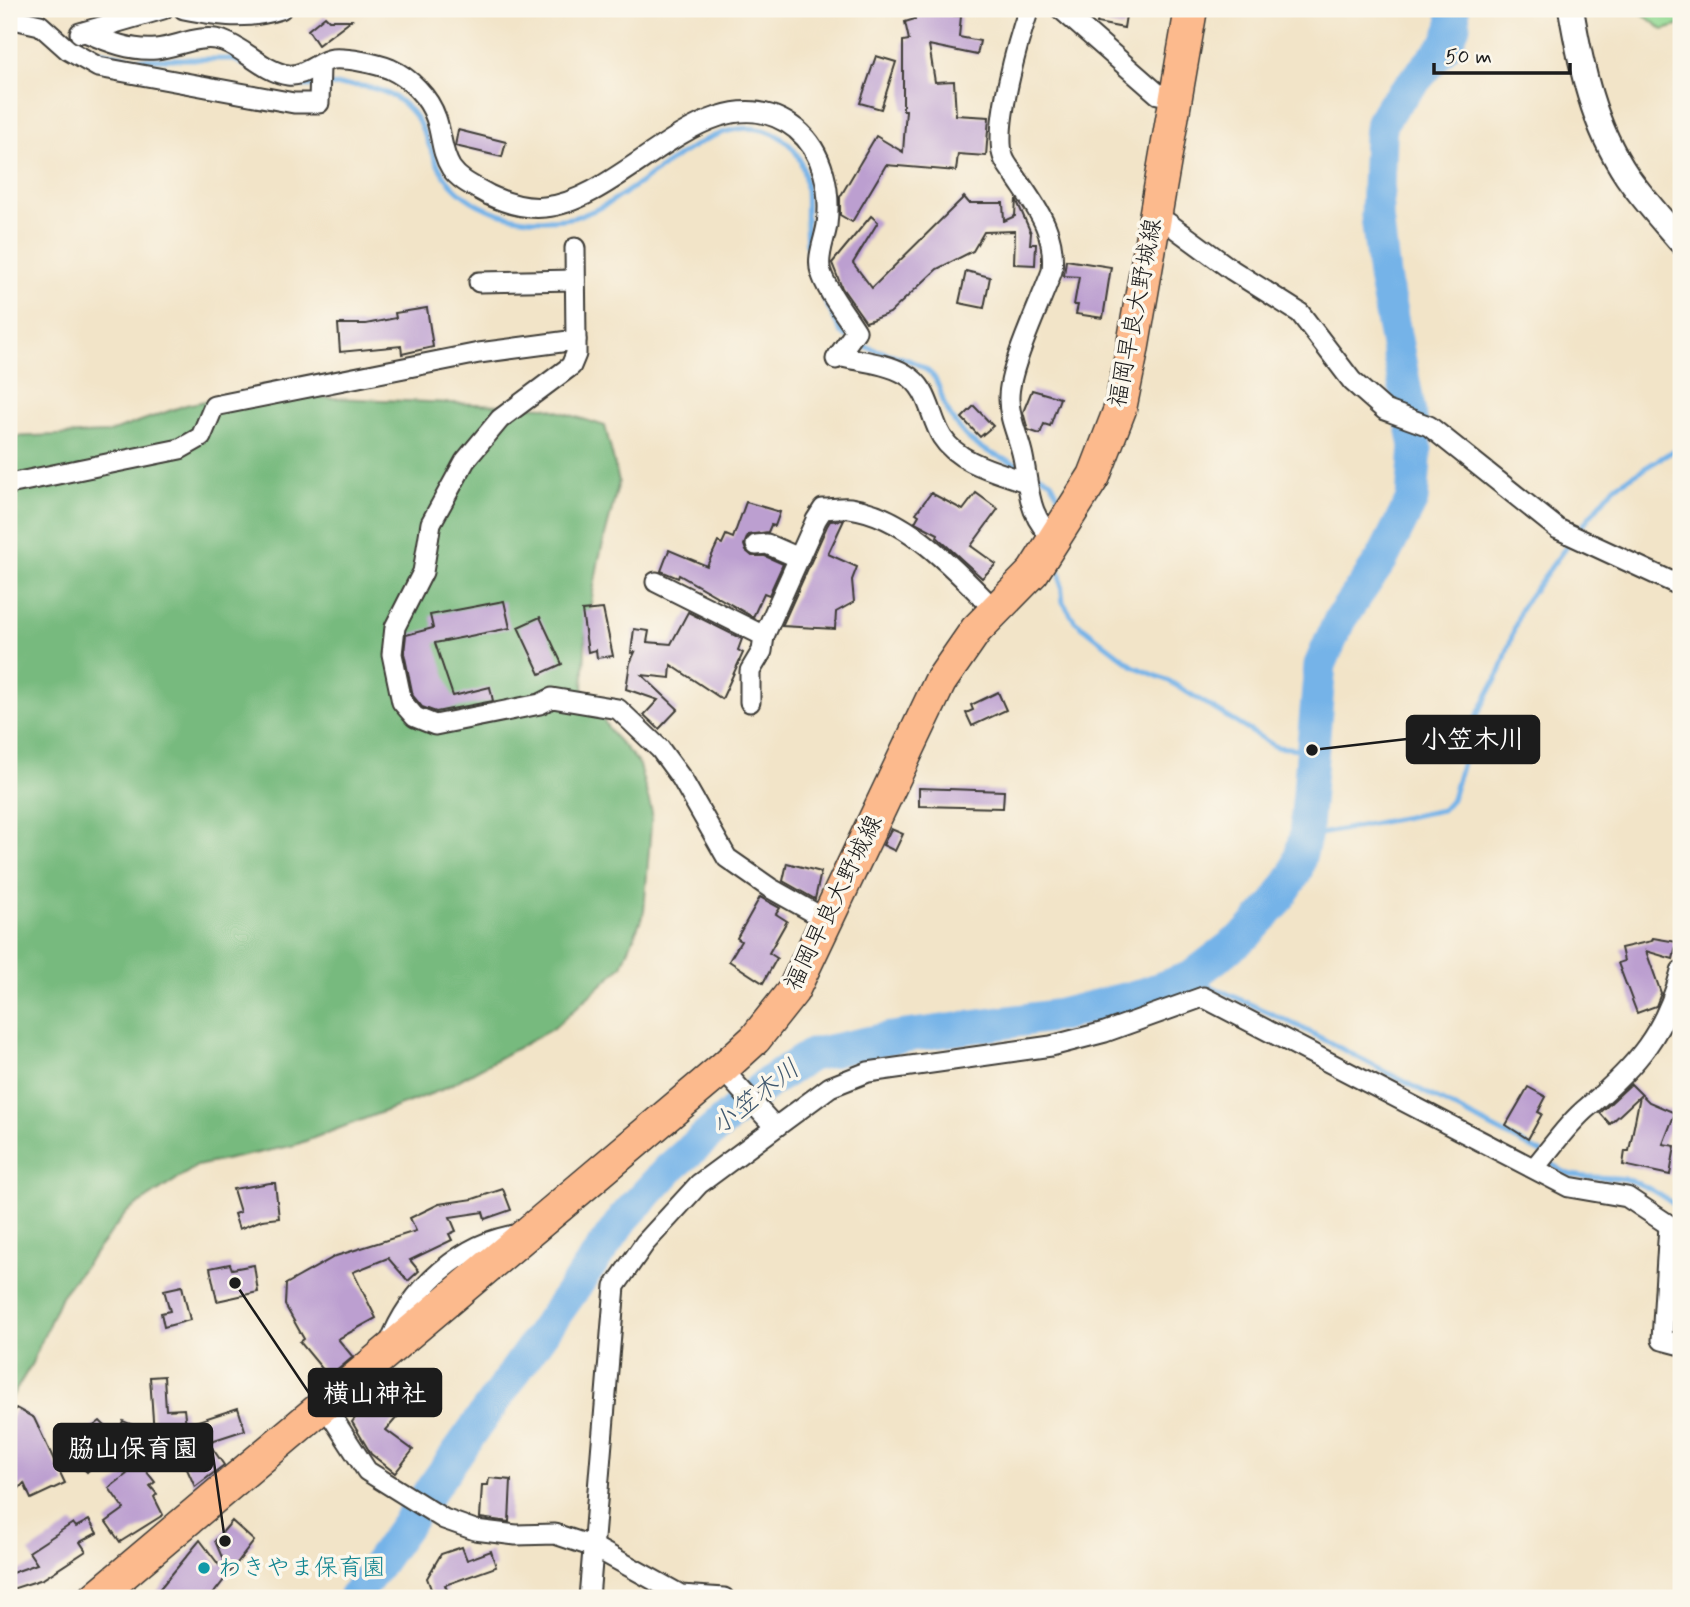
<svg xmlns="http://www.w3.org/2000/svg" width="1690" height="1607" viewBox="0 0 1690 1607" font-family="Mynerve,'Klee One',sans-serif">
	<rect width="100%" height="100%" fill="#fbf7ec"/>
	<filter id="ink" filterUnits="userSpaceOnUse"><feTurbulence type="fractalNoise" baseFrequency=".0143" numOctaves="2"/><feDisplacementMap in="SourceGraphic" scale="14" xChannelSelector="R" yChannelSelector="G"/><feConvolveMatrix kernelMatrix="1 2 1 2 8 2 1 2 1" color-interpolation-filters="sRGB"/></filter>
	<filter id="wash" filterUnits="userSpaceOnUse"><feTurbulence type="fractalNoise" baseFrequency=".00686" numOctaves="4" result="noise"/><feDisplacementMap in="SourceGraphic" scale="28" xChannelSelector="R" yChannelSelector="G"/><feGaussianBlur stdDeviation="1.57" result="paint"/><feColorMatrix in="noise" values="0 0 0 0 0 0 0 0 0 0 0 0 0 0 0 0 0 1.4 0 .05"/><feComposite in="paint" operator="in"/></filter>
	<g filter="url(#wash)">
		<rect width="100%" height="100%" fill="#f2e4c8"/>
		<!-- green -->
		<path fill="#94da94" stroke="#587b58" stroke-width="2" d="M1636,9H1681V25L1663,30Z"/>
		<!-- forest -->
		<path fill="#77ba7e" stroke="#4a6b4d" stroke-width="2" d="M239,394L545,407L605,426L619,482L599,559L586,630L583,688L613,735L638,762L652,812L644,912L622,966L554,1028L441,1090L295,1145L197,1166L127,1212L61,1296L32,1363L9,1402V437L107,433L186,405Z"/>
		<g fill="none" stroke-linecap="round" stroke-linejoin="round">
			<!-- stream -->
			<g stroke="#75b3e8" stroke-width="5">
				<path d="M14,9L40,12L88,49L137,59H232L253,69"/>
				<path d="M280,83C319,92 358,75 394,97C426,117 424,143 442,172C467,211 519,224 564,219C633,212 705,104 772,133C827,157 795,226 812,268"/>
				<path d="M823,297L841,332L846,336"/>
				<path d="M854,342C879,354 914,355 933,376C940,384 941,397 945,406C965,445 981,449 1019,465"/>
				<path d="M1040,475L1051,481L1059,497"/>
				<path d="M1577,532L1614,487L1681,446"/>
				<path d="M1060,572L1063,602L1075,621L1133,666L1169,681L1276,747L1312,750"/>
				<path d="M1305,837L1442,810L1452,799L1473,723L1501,670L1521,608L1571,540"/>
				<path d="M1191,977L1300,1027L1541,1153"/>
				<path d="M1548,1160C1570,1184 1595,1174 1624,1179C1646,1184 1663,1197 1681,1209"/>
			</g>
			<!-- river -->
			<path stroke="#75b3e8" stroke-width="33" d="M354,1598L624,1218L669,1169L766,1084L811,1055L891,1038L1060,1015L1144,994L1191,977L1247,934L1275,904L1296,872L1305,837L1320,665L1340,619L1382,559L1412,500L1416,446L1384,276L1377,216L1380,136L1382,122L1392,106L1446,45L1454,26L1453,9"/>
		</g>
		<g id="blocks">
			<!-- building -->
			<g fill="#bc9fd0">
				<path d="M914,9H939L940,14L961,16L959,37L980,41L977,55L929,45L935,82L954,81L956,115L989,117L986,156L958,154L956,171L886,165L852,222L840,215V197L876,136L903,152L906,110H903V41L909,40L905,22L915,19Z"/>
				<path d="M1100,9H1127L1124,28L1097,23Z"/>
				<path d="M325,16L329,20H351L318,45L308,30Z"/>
				<path d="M876,56L896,62L881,109L860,103Z"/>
				<path d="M458,130L506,142L502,157L455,146Z"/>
				<path d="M964,197L969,203H1003L1004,221L1015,216L1016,199L1031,233L1030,244H1036L1035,265L1014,264L1015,231L984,232L973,251L937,269L890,313L866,322L842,288L832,263L871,216L878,222L853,263L872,288Z"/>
				<path d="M1066,260L1111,267L1103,318L1076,314L1078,305H1074L1079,277L1064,276Z"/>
				<path d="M966,271L990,277L984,308L959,303Z"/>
				<path d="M427,308L433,347L402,354L401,346L340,352L338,324H366L396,318L395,313Z"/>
				<path d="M1032,390L1060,398L1050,426L1044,424L1040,434L1028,430L1023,412Z"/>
				<path d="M974,406L993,426L980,437L962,418Z"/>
				<path d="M931,493L963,510L976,493L998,509L971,546L996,564L982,578L937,537L938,534L915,522L919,515L916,513Z"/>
				<path d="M746,502L780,512L775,526L771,525L768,532L748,535L744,545L746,551L752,556H765L783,564L769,595L764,593L753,617L679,575L678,578L661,571L669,550L707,566L718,542L722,544L726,535L733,538Z"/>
				<path d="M844,520L828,554L857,567L852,580L854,602L836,612L835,629L782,626L827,526L830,521Z"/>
				<path d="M504,601L510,628L435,643L453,696L490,687L493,701L436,712L422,707L413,696L404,653L406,635L433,628L430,615Z"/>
				<path d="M603,609L613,656L597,658L596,650L588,652L582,611Z"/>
				<path d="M688,612L742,639L738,650L743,653L722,699L671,665L670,678L642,675L678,709L659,729L644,715L658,700L626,689L630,663L635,652L631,653L634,629L649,631L647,642L671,644Z"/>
				<path d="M540,617L562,664L540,674L518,627Z"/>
				<path d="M998,692L1006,710L972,726L966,713L973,710L971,705Z"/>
				<path d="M919,788L1004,791L1003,808L919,806Z"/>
				<path d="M891,829L903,834L895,851L883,845Z"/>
				<path d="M787,863L821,872L815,899L783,881Z"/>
				<path d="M760,897L780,908L776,914L787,921L769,953L777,958L763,983L729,961L741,941L737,938Z"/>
				<path d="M1653,938L1677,942L1673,959L1646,951L1661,993L1656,1006L1637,1013L1618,963L1624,961L1621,948L1652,941Z"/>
				<path d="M1631,1084L1649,1102L1675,1113L1663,1144L1675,1146L1670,1175L1623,1165L1625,1151H1629L1640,1096L1610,1124L1600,1113Z"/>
				<path d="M1528,1087L1546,1097L1538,1112L1542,1114L1528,1139L1506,1125Z"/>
				<path d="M270,1183H275L279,1218L262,1220L239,1229L234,1214L240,1212L233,1189Z"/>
				<path d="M503,1189L511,1210L485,1219L483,1212L450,1217L456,1231L449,1234L452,1240L410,1260L419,1271L408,1281L388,1258L353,1272L376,1318L338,1339L353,1357L329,1377L300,1342L304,1339L285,1305L286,1284L336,1256L416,1231L410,1218L439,1204L473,1199Z"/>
				<path d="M230,1264L232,1269L254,1265L258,1292L217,1301L210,1268Z"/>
				<path d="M182,1286L190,1320L164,1327L161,1313L170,1311L164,1290Z"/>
				<path d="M164,1376L166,1410L184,1409L186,1425L238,1408L245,1430L208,1442L224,1465L195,1487L174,1440L142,1466L155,1482L150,1486L157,1494L154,1497L163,1515L120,1542L106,1522L124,1509L109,1488L127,1474L106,1453L87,1472L56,1441L69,1430L77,1439L100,1421L116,1437L123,1421L154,1434L150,1377Z"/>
				<path d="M369,1391L398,1416L386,1430L413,1450L395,1473L371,1454L352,1422L355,1418L350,1413Z"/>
				<path d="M16,1408L34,1418L65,1483L31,1499L24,1483L9,1499V1421Z"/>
				<path d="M489,1478L511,1480L509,1522L480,1518L482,1485H488Z"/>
				<path d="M89,1520L97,1533L80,1542L86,1551L43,1579L9,1590V1574L37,1564L29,1552L73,1523L76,1527Z"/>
				<path d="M232,1521L254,1541L210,1598H164L157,1592L200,1540L219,1565L224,1562L215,1541Z"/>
				<path d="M462,1547L467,1560L491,1551L496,1567L445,1585L448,1592L434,1597L427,1578L441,1554Z"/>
			</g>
		</g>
	</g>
	<g filter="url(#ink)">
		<use href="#blocks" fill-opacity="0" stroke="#3c3a36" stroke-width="2"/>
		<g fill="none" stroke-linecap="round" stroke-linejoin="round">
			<defs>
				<g id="minor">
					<path d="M184,9C219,16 246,20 281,9"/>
					<path d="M1029,9C1018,40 994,126 1003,156C1005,164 1013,172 1017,179C1038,210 1056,232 1052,271C1041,302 1008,369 1009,399C1009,420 1019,437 1023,457C1030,491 1027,515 1055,540"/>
					<path d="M1061,9L1158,94L1173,97"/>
					<path d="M9,18L40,25L68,50L98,67L294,103H319L320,65"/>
					<path d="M85,32C109,42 130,51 156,49C177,47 202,33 223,41C246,49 264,72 288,75C305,77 318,61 333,59C348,58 375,63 390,69C410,78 429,97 436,118C442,135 441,152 451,168C460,181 475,187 489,195C506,203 526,209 545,207C626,200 713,64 796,129C824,152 831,191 827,225C825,239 816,258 821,272C827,292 845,313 856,331L836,359"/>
					<path d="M80,33L163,9"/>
					<path d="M1154,220L1168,223L1232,270L1300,313L1352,381L1385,410L1429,426L1558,529L1681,586"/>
					<path d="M575,248L576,340"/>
					<path d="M479,282L575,280"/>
					<path d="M838,356C858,361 887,363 905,374C930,388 929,416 942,437C959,464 999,472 1026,482"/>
					<path d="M9,484L180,449L201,437L214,406L479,353L576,340V354L571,366L500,419L465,461L431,523L423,572L395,627L392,654L402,702L415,717L435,725L540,704L552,698L618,709L660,749L682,779L727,858L770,888L827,920"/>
					<path d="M756,545L767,544L799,558"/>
					<path d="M656,582L764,636L816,520L823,509C831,509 842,507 850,508C908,516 956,571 995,610"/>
					<path d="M750,702V671L762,651L764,636"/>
					<path d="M722,1069L774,1126"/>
					<path d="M1535,1167C1552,1147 1569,1122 1589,1106C1637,1065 1665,1033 1681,971"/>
					<path d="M389,1345C409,1290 463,1240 522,1234"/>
					<path d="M325,1406L367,1471L444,1519L475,1530L516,1535L555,1534L594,1547L681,1595L724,1598"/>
					<path d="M589,1598L615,1286L645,1243L699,1184L830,1087L868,1072L1051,1046L1105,1032L1203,997L1569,1187L1627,1197L1669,1225L1662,1340L1681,1345"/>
				</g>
				<path id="tertiary" d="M1571,9C1581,67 1593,125 1627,176C1643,199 1663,221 1681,242"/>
				<path id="primary" d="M95,1598L722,1069L755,1039L793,991L940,682L976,630L1033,572L1094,476L1120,409L1132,351L1191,9"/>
			</defs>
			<!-- minor casing -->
			<use href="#minor" stroke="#3c3a36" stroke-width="23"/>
			<!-- tertiary casing -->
			<use href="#tertiary" stroke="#3c3a36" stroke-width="28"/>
			<!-- primary casing -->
			<use href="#primary" stroke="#3c3a36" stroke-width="35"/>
			<!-- minor -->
			<use href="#minor" stroke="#fff" stroke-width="19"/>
			<!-- tertiary -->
			<use href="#tertiary" stroke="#fff" stroke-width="24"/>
			<!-- primary -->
			<use href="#primary" stroke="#fcba8d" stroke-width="32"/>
		</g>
	</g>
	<!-- markers -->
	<circle fill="#0f9aa8" stroke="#fbf7ec" stroke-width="2.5" cx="204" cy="1568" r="7"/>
	<g text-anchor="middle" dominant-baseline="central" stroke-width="7" stroke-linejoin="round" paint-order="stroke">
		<!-- street labels -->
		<g font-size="24" fill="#1c1c1c" stroke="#fbf7ec">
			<text transform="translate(1136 313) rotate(-79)">福岡早良大野城線</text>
			<text transform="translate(834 903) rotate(-64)">福岡早良大野城線</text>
		</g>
		<!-- culture labels -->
		<g font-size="24" fill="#0d838f" stroke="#fbf7ec" text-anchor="start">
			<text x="218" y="1568">わきやま保育園</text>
		</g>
		<!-- water labels -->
		<g font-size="26" font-style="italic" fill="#40586e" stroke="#fbf7ec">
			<text transform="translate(756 1098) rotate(-38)">小笠木川</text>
		</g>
	</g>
	<!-- callouts -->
	<path fill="none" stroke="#1c1c1c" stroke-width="2.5" d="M1312 750L1407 739M235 1283L309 1393M225 1541L212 1448"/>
	<g fill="#1c1c1c" stroke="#fbf7ec" stroke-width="2.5">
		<circle cx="1312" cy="750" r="7"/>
		<circle cx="235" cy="1283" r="7"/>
		<circle cx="225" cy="1541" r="7"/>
	</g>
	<g fill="#1c1c1c" stroke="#1c1c1c" stroke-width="2.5">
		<rect x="1407" y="716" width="132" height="47" rx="7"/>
		<rect x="309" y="1369" width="132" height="47" rx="7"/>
		<rect x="54" y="1424" width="158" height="47" rx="7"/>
	</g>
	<g font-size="26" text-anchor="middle" font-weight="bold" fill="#fff">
		<text x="1473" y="748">小笠木川</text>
		<text x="375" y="1402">横山神社</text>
		<text x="133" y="1457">脇山保育園</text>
	</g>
	<!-- margin -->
	<rect width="1690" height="1607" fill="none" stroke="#fbf7ec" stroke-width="35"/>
	<!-- scale -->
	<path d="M1434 63v10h136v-10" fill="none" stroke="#1c1c1c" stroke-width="3.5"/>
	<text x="1445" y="63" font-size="21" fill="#1c1c1c" stroke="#fbf7ec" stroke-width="5" paint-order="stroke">50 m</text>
</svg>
